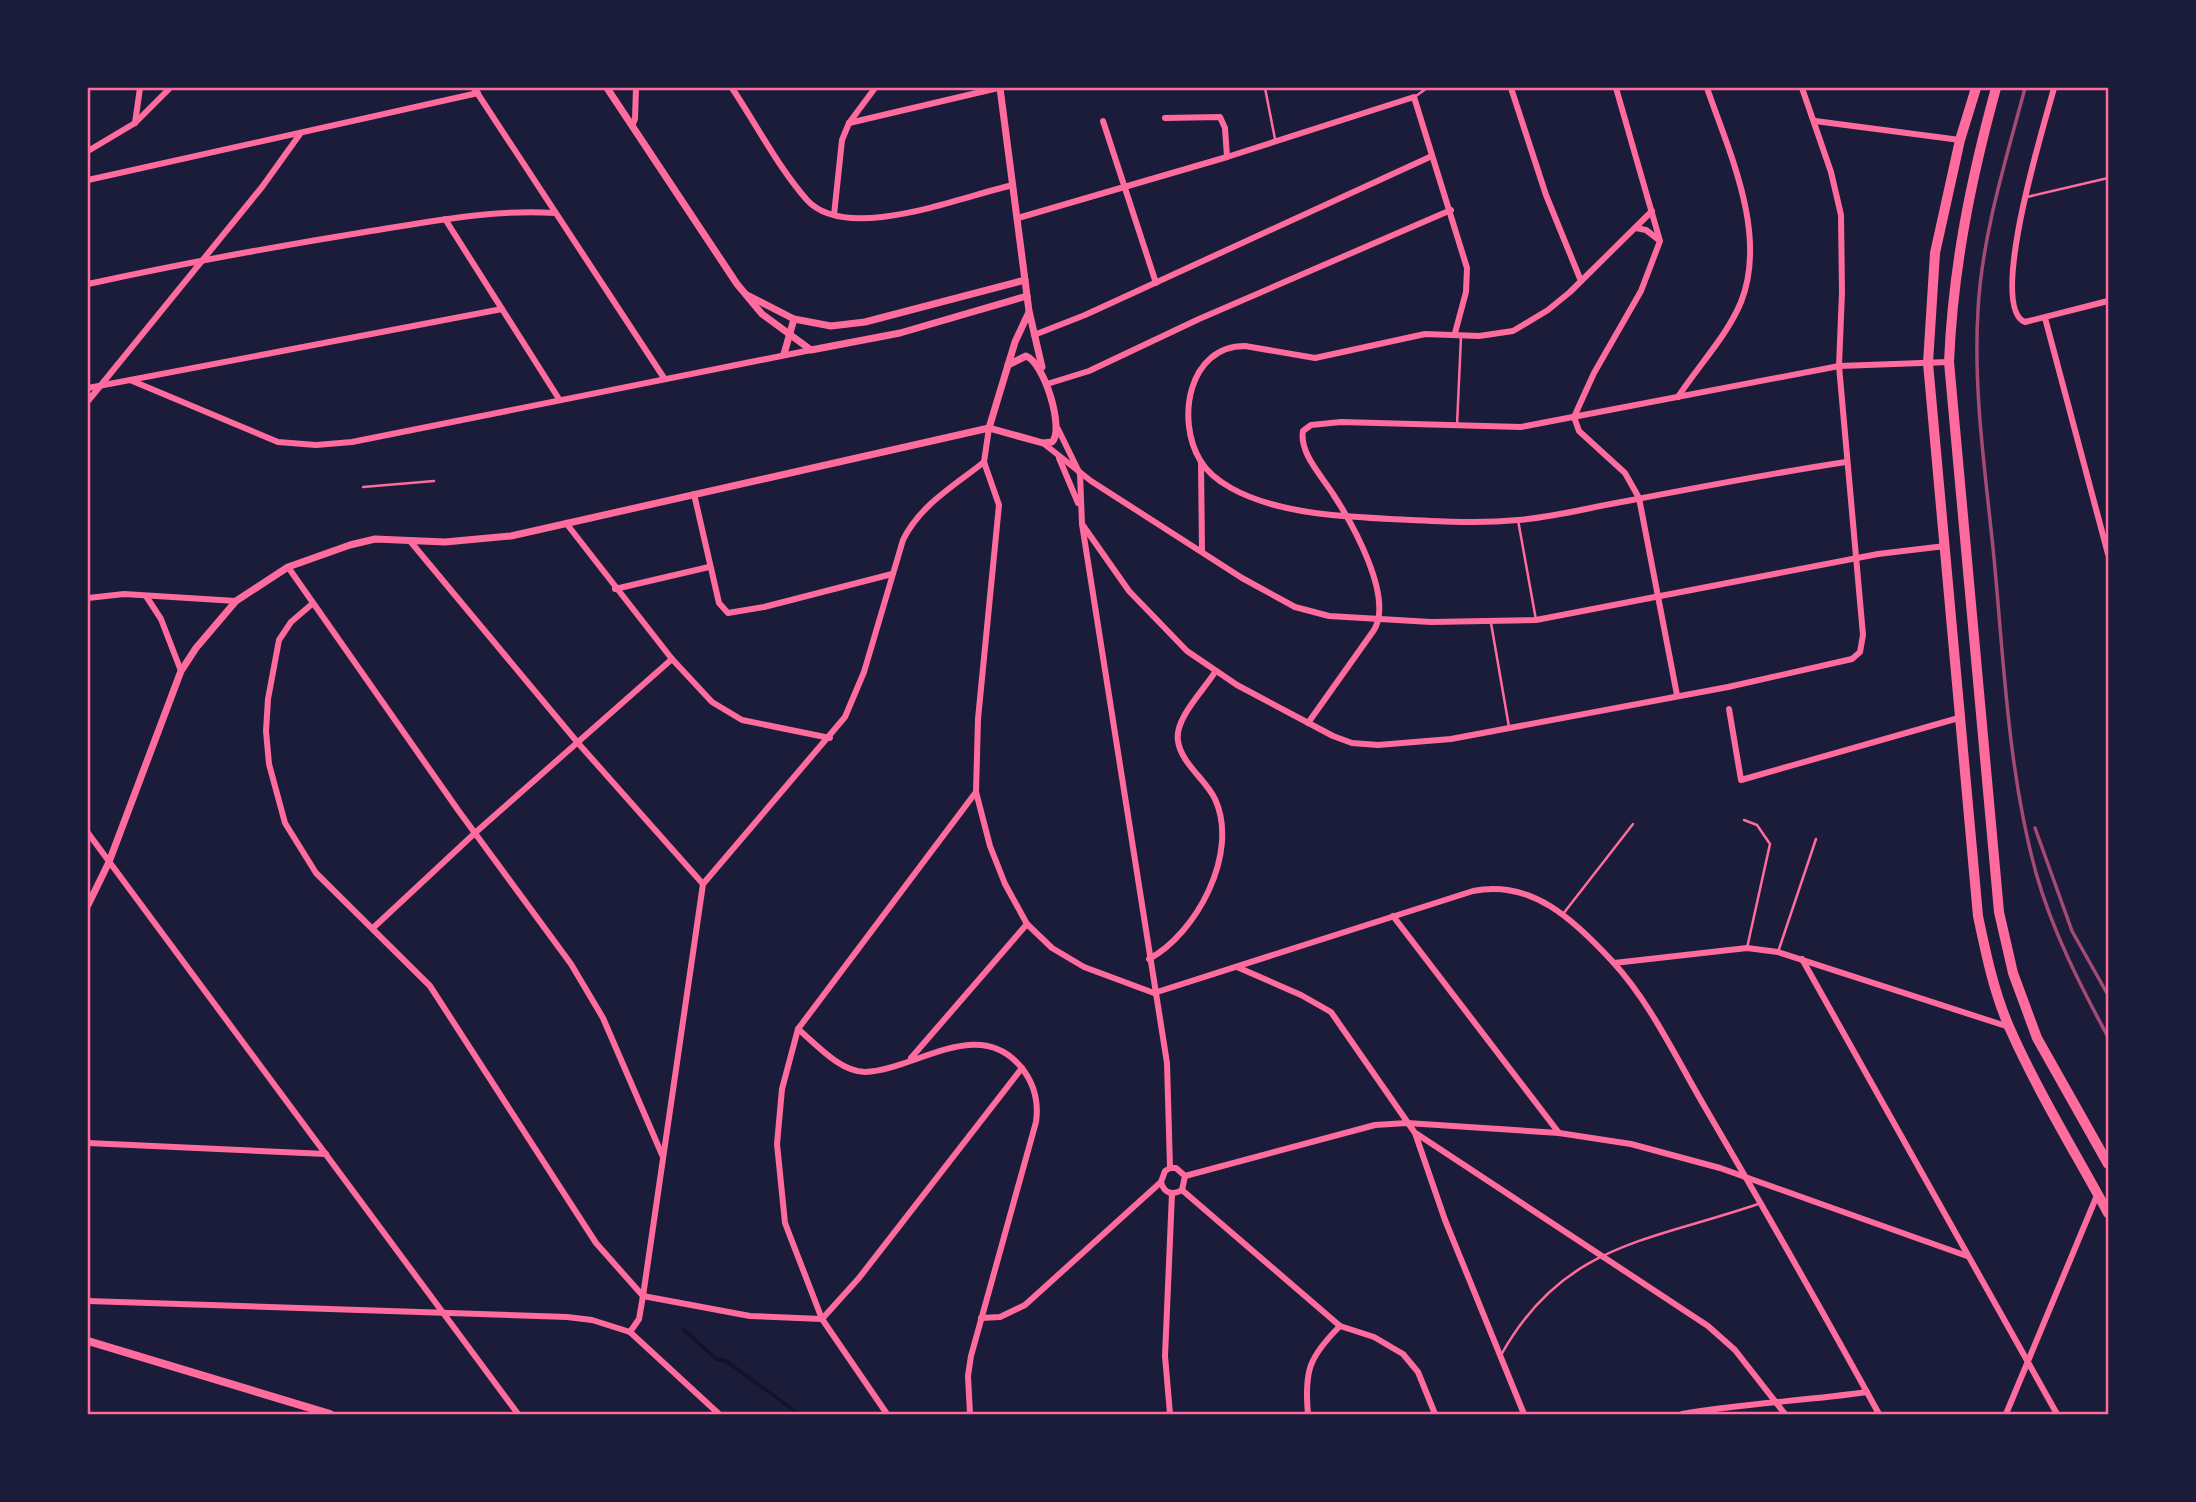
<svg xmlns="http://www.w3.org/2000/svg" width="2196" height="1502" viewBox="0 0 2196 1502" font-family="'Alegreya Sans',sans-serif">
	<rect width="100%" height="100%" fill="#1b1b3a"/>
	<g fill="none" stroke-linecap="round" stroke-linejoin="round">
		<!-- stream -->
		<path stroke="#12122b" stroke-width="3.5" d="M683,1329L716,1359L726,1361L799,1414"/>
		<!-- service -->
		<g stroke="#ff6b9d" stroke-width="2.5">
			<path d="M1265,88L1275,139"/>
			<path d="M1416,96L1427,88"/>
			<path d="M2027,197L2108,178"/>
			<path d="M1457,425L1461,337"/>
			<path d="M363,487L434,481"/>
			<path d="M1518,520L1536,620"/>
			<path d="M1491,623L1509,727"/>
			<path d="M1744,820L1757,825L1770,844L1747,948"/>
			<path d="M1563,914L1633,824"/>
			<path d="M1778,952L1816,839"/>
			<path d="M1501,1355C1563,1243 1651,1241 1758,1204"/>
		</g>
		<!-- minor -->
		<g stroke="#ff6b9d" stroke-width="6">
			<path d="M474,88L664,378"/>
			<path d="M732,88C756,124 778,167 807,200C847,244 963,196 1013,185"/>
			<path d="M1511,88L1546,195L1581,281"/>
			<path d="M1616,88L1660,241L1641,291L1594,373L1574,417L1579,431L1625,473L1639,498L1677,695"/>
			<path d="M2054,88C2045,122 1987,307 2025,322L2108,301"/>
			<path d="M1165,118L1220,117L1225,128L1227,157"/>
			<path d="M1103,121L1156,283"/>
			<path d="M1815,121L1960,140"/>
			<path d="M135,123L140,88"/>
			<path d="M849,123L998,88"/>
			<path d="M632,126L635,119L636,88"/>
			<path d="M88,151L135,123L170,88"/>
			<path d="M88,180L478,93"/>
			<path d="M1652,211L1570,292L1548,310L1513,331L1479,336L1425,334L1315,358L1245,346C1188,346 1176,420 1200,460C1213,483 1246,497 1271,504C1309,515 1351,517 1391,519C1433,521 1476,524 1518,520C1555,517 1591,507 1627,501C1700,487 1773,473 1846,462"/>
			<path d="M834,215L842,140L849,123L875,88"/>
			<path d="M1018,218L1227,157L1414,97L1467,268L1466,292L1455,333"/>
			<path d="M445,219L559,399"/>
			<path d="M1636,228L1646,230L1659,240"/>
			<path d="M88,284C180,264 272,247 365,232C429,222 491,209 555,213"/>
			<path d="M2045,318L2108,554"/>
			<path d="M1034,335L1085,315L1432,156"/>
			<path d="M130,380L278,442L316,445L352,442L811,350"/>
			<path d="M1047,384L1089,371L1199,319L1451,210"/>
			<path d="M88,388L502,309"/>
			<path d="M1678,397C1698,366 1727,336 1741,302C1768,234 1729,152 1707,88"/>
			<path d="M88,401L262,187L300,134"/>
			<path d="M989,428L984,462L999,505L978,719L976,792L990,846L1005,884L1027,924L1052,948L1084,967L1154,993L1473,891C1532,879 1575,921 1612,961C1651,1003 1677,1060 1706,1109C1765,1210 1823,1312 1879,1414"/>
			<path d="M1043,443L1091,481L1242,578L1295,607L1329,616L1431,622L1536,620L1878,554L1945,546"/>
			<path d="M1059,458L1078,503"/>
			<path d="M1201,462L1202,551"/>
			<path d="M694,494L719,603L728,613L764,607L892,574"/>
			<path d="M566,523L672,659L712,702L742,720L830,738"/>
			<path d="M1082,524L1129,591L1187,651L1237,685L1333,736L1352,743L1378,745L1451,739L1728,687L1852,659L1860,652L1863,635L1839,366L1842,292L1841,215L1831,172L1802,88"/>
			<path d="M410,541L578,743L703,884"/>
			<path d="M288,567L458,810L571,964L603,1018L663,1157"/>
			<path d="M615,589L709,567"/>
			<path d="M146,596L161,619L181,671"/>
			<path d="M88,598L124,594L236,601"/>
			<path d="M312,604L291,622L279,640L268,699L266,731L269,764L285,823L316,873L430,986L596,1243L643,1296L750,1316L822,1319"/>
			<path d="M1729,709L1741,780L1962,717"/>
			<path d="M1308,723L1374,630C1394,597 1352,523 1333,494C1322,476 1299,453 1303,431L1311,425L1341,422L1521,427L1839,366L1949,362"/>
			<path d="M88,833L518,1414"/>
			<path d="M1393,916L1559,1133"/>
			<path d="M373,928L476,832L672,659"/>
			<path d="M1149,959C1196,934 1240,853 1215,799C1206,780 1181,763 1178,741C1174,719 1204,690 1215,672"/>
			<path d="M1802,959L2057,1414"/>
			<path d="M1614,963L1747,948L1778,952L2009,1027"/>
			<path d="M1237,967L1301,995L1331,1012L1415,1133L1445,1220L1524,1414"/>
			<path d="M798,1029C816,1044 840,1072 865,1072C916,1070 978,1015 1021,1067C1034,1083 1039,1101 1036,1122L971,1356L968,1376L970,1414"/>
			<path d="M911,1058L1027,924"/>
			<path d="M1417,1134L1708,1326L1735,1350L1785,1414"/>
			<path d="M88,1143L326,1154"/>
			<path d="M1185,1176L1375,1125L1407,1123L1559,1133L1631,1144L1720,1168L1967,1256"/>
			<path d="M1161,1182C1164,1193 1172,1196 1182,1190L1185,1176L1176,1168H1170"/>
			<path d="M1182,1190L1340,1326L1374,1337L1403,1354L1418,1372L1435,1414"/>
			<path d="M88,1301L567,1317L592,1320L630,1332"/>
			<path d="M981,1318L1000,1317L1025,1305L1161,1182L1165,1171L1170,1168L1167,1063L1082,524L1080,474L1058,429"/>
			<path d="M822,1319L859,1278L1022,1068"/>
			<path d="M630,1332L639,1319L643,1296L703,884L845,717L864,672L903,540C920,505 954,486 984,462"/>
			<path d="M630,1332L719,1414"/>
			<path d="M887,1414L822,1319L785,1223L777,1144L782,1089L798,1029L976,792"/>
			<path d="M1170,1414L1165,1356L1172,1193"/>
			<path d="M1308,1414C1304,1371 1309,1357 1340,1326"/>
			<path d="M1682,1414C1744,1403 1805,1401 1867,1392"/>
			<path d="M2006,1414L2098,1193"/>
		</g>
		<!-- tertiary -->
		<g stroke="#ff6b9d" stroke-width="7">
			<path d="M607,88L737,284L762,314L811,350L900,333L1027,296"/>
			<path d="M1000,88L1029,311L1042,367"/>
			<path d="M747,295L794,319L831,326L865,322L1025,280"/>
			<path d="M784,354L794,319"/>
			<path d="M989,428L1015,342L1029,312"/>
			<path d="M88,905L109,862L181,671L196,648L236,601L288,567L350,545L375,539L445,542L511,536L989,428L1043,443L1052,442C1065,430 1044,362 1026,356L1008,365"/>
		</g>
		<!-- secondary -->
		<path stroke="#ff6b9d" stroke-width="8" d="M88,1341L330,1414"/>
		<!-- primary -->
		<g stroke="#ff6b9d" stroke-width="10">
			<path d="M1976,88L1960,140L1935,253L1928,363L1978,916C1986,954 1994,993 2010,1029C2038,1092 2075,1152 2108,1213"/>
			<path d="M1996,88C1971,179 1953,267 1949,362L1999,912L2013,973L2037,1038L2108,1164"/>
		</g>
		<!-- rail -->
		<g stroke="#a44b75" stroke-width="3.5">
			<path d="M2025,88C2006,160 1982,235 1978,310C1973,393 1986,476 1994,558C2004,663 2008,771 2036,873C2052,930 2080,985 2108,1037"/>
			<path d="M2035,828L2072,931L2108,995"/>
		</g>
	</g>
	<!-- border -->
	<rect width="2196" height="1502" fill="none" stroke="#1b1b3a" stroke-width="178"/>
	<rect x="89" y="89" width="2018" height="1324" fill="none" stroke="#ff6b9d" stroke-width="2.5"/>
</svg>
